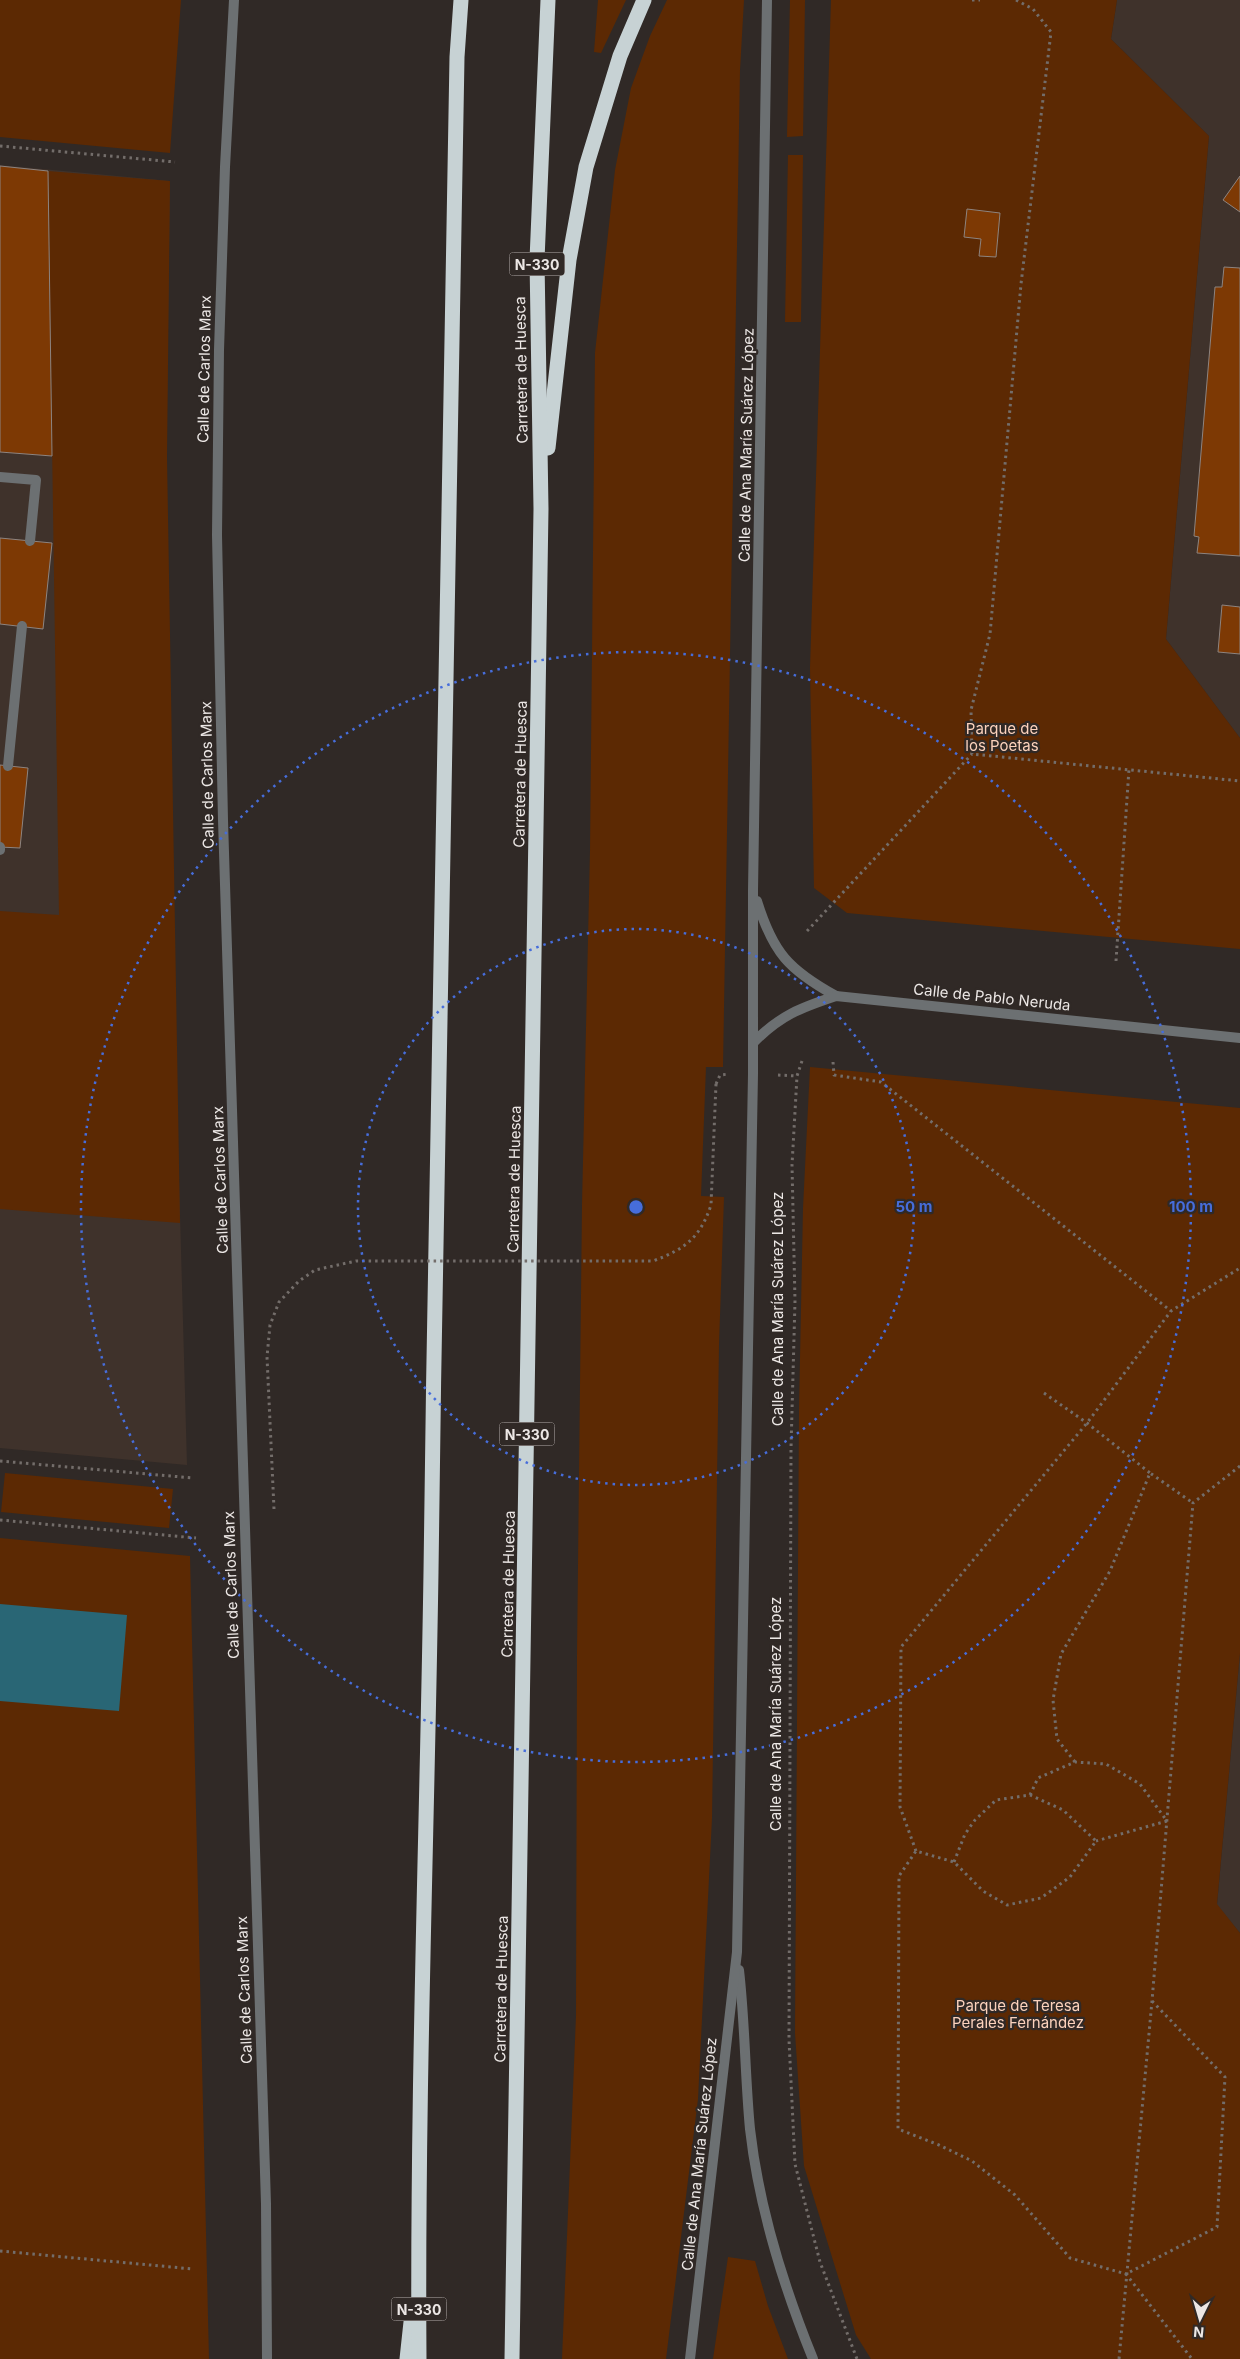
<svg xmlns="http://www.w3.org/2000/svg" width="1240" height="2359" viewBox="0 0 1240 2359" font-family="Inter,sans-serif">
	<rect width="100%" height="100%" fill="#302926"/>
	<!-- built -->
	<g fill="#3f322b">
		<path d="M1117,0H1240V738L1166,639L1209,136L1111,39Z"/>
		<path d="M0,165L170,181L164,640L187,1465L0,1448Z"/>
		<path d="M1240,1653V1933L1217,1905Z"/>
	</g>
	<!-- green -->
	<g fill="#5c2903">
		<path d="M0,0H181L170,153L0,137Z"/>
		<path d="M598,0H626L601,53L594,52Z"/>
		<path d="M667,0H744L740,70L723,1067H706L701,1196L724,1197L719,1345L712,1818L698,2099L666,2359H562L576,2016L577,1655L582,1205L590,851L595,353L615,170L631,88L650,36Z"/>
		<path d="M790,0H805L803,136L787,137Z"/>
		<path d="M831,0H1117L1111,39L1209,136L1166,639L1240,738V949L847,913L814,888L810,668Z"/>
		<path d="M788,155H803L801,322H785Z"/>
		<path d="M48,171L170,181L167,457L180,1223L0,1209V911L59,915Z"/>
		<path d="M810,1067L1240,1108V1653L1217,1904L1240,1933V2359H871L856,2335L804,2166L795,2033L799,1409L803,1208Z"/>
		<path d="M5,1473L173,1489L169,1528L1,1512Z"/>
		<path d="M0,1538L190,1556L209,2359H0Z"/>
		<path d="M728,2257L755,2261L768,2306L788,2359H713Z"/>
	</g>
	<!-- water -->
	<path fill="#296675" d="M0,1604L127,1615L119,1711L0,1701Z"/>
	<!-- building -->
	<g fill="#7d3904" stroke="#8d8480">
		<path d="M0,166L48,171L52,456L0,452Z"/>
		<path d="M1240,176V212L1223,200Z"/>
		<path d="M967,209L1000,213L996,257L979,256L981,239L964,237Z"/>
		<path d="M1224,267L1240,268V556L1197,553L1199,537L1194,536L1215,287H1222Z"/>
		<path d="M0,538L52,543L43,629L0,624Z"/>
		<path d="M1222,605L1240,607V654L1218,652Z"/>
		<path d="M0,765L28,768L20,848L0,847Z"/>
	</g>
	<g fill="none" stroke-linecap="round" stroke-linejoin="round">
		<!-- path -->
		<g stroke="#736d6a" stroke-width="3" stroke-dasharray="2.5 4" stroke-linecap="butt">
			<path d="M972,0H980"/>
			<path d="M1016,0L1033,9L1051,32L1021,284L990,634L971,710L972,754L1240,781"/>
			<path d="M0,146L175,162"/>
			<path d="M807,931L972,754"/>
			<path d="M1116,961L1129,769"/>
			<path d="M802,1061L797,1076L792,1165L795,1301L791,1448L789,2040L795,2164L820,2262L857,2359"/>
			<path d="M833,1062L834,1075L881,1082L1171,1311"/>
			<path d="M778,1075L797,1076"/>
			<path d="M716,1084L720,1075L729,1074"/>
			<path d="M1044,1393L1087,1423L1150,1473"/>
			<path d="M0,1461L193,1478"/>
			<path d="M0,1520L196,1538"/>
			<path d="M1075,1762L1057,1739L1053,1700L1061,1654L1110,1571L1150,1473L1193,1503"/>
			<path d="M1030,1795L1038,1778L1075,1762L1106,1764L1140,1784L1167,1821L1096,1841"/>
			<path d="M916,1851L900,1807L901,1647L1087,1423L1171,1311L1240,1268"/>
			<path d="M954,1862L965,1834L975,1820L996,1800L1030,1795L1063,1810L1096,1841L1070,1877L1041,1898L1007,1905L983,1891L954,1862L916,1851L899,1876L898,2129L939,2145L972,2161L1015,2195L1070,2258L1126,2274"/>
			<path d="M1152,2001L1225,2077L1217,2227L1126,2274L1192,2359"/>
			<path d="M0,2251L193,2269"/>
			<path d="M1119,2359L1152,2001L1193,1503L1240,1466"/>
		</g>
		<!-- lane -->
		<g stroke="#6c7072" stroke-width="10">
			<path d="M0,477L36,480L30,541"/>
			<path d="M8,766L22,626"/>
			<path d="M0,850V847"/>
		</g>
		<!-- street -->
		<g stroke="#6c7072" stroke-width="10">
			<path d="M234,0L225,167L219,350L217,535L223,820L266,2204L267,2359"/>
			<path d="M757,901C773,953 789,970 836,996"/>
			<path d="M754,1042C781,1015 800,1008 836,996L1240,1038"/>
			<path d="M739,1970C745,2022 745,2076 750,2129C759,2209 783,2285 813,2359"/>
			<path d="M690,2359L737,1952L753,1074V891L767,0"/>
		</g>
		<!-- highway -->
		<g stroke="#c7d2d4" stroke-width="15">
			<path d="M548,448L569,260L586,167L620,56L644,0"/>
			<path d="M407,2359L411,2322"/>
			<path d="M419,2359C417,2097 427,1834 431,1572C438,1067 444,562 457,57L461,0"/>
			<path d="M512,2359L541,509L537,260L548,0"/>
		</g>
		<!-- path-bridge -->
		<path stroke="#736d6a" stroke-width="3" stroke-dasharray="2.5 4" stroke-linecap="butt" d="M274,1509L267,1357L270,1325L279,1302L299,1281L315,1270L356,1261H653C685,1249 700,1238 711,1205L716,1084"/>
	</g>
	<!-- distance rings -->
	<g fill="none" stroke="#466ddb" stroke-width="2.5" stroke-dasharray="2.5 5">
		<circle cx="636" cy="1207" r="278"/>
		<circle cx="636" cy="1207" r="555"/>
	</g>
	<g text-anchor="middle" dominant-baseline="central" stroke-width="4.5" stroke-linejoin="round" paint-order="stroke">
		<!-- shield labels -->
		<g fill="#302926" stroke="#b4aeac" stroke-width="1">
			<rect x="509.5" y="252.5" width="55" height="23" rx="4"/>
			<rect x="499.5" y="1422.5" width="55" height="23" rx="4"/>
			<rect x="391.5" y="2297.5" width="55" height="23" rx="4"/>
		</g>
		<g font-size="14" font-weight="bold" fill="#ece7e5">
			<text x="537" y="264">N-330</text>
			<text x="527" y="1434">N-330</text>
			<text x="419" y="2309">N-330</text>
		</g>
		<!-- street labels -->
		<g font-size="15" fill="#ece7e5" stroke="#302926">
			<text transform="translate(204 369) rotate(-89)">Calle de Carlos Marx</text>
			<text transform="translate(521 370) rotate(-91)">Carretera de Huesca</text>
			<text transform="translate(746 445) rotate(-89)">Calle de Ana María Suárez López</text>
			<text transform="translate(520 774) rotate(-89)">Carretera de Huesca</text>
			<text transform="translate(207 775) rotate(-91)">Calle de Carlos Marx</text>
			<text transform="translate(992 997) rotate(6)">Calle de Pablo Neruda</text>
			<text transform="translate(514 1179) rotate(-89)">Carretera de Huesca</text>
			<text transform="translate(220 1180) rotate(-92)">Calle de Carlos Marx</text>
			<text transform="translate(777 1309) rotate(-90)">Calle de Ana María Suárez López</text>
			<text transform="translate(508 1584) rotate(-89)">Carretera de Huesca</text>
			<text transform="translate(231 1585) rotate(-92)">Calle de Carlos Marx</text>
			<text transform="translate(775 1714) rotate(-90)">Calle de Ana María Suárez López</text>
			<text transform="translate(501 1989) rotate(-89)">Carretera de Huesca</text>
			<text transform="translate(244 1990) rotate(-92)">Calle de Carlos Marx</text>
			<text transform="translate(699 2154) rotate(-84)">Calle de Ana María Suárez López</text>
		</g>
		<!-- park labels -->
		<g font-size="15" fill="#fcd2bc" stroke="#302926">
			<text x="1002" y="728">Parque de<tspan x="1002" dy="17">los Poetas</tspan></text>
			<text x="1018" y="2005">Parque de Teresa<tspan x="1018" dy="17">Perales Fernández</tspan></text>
		</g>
	</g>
	<circle cx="636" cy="1207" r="8" fill="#466ddb" stroke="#302926" stroke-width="2.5"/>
	<g font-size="15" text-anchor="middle" font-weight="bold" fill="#466ddb" stroke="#302926" stroke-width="4.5" stroke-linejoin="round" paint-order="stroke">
		<text x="914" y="1212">50 m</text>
		<text x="1191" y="1212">100 m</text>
	</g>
	<!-- north arrow -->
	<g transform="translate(1200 2319) rotate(185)" stroke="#302926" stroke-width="4" paint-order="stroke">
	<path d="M0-4L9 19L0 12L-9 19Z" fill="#ece7e5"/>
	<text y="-8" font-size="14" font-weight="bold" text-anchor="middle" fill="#ece7e5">N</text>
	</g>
</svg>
